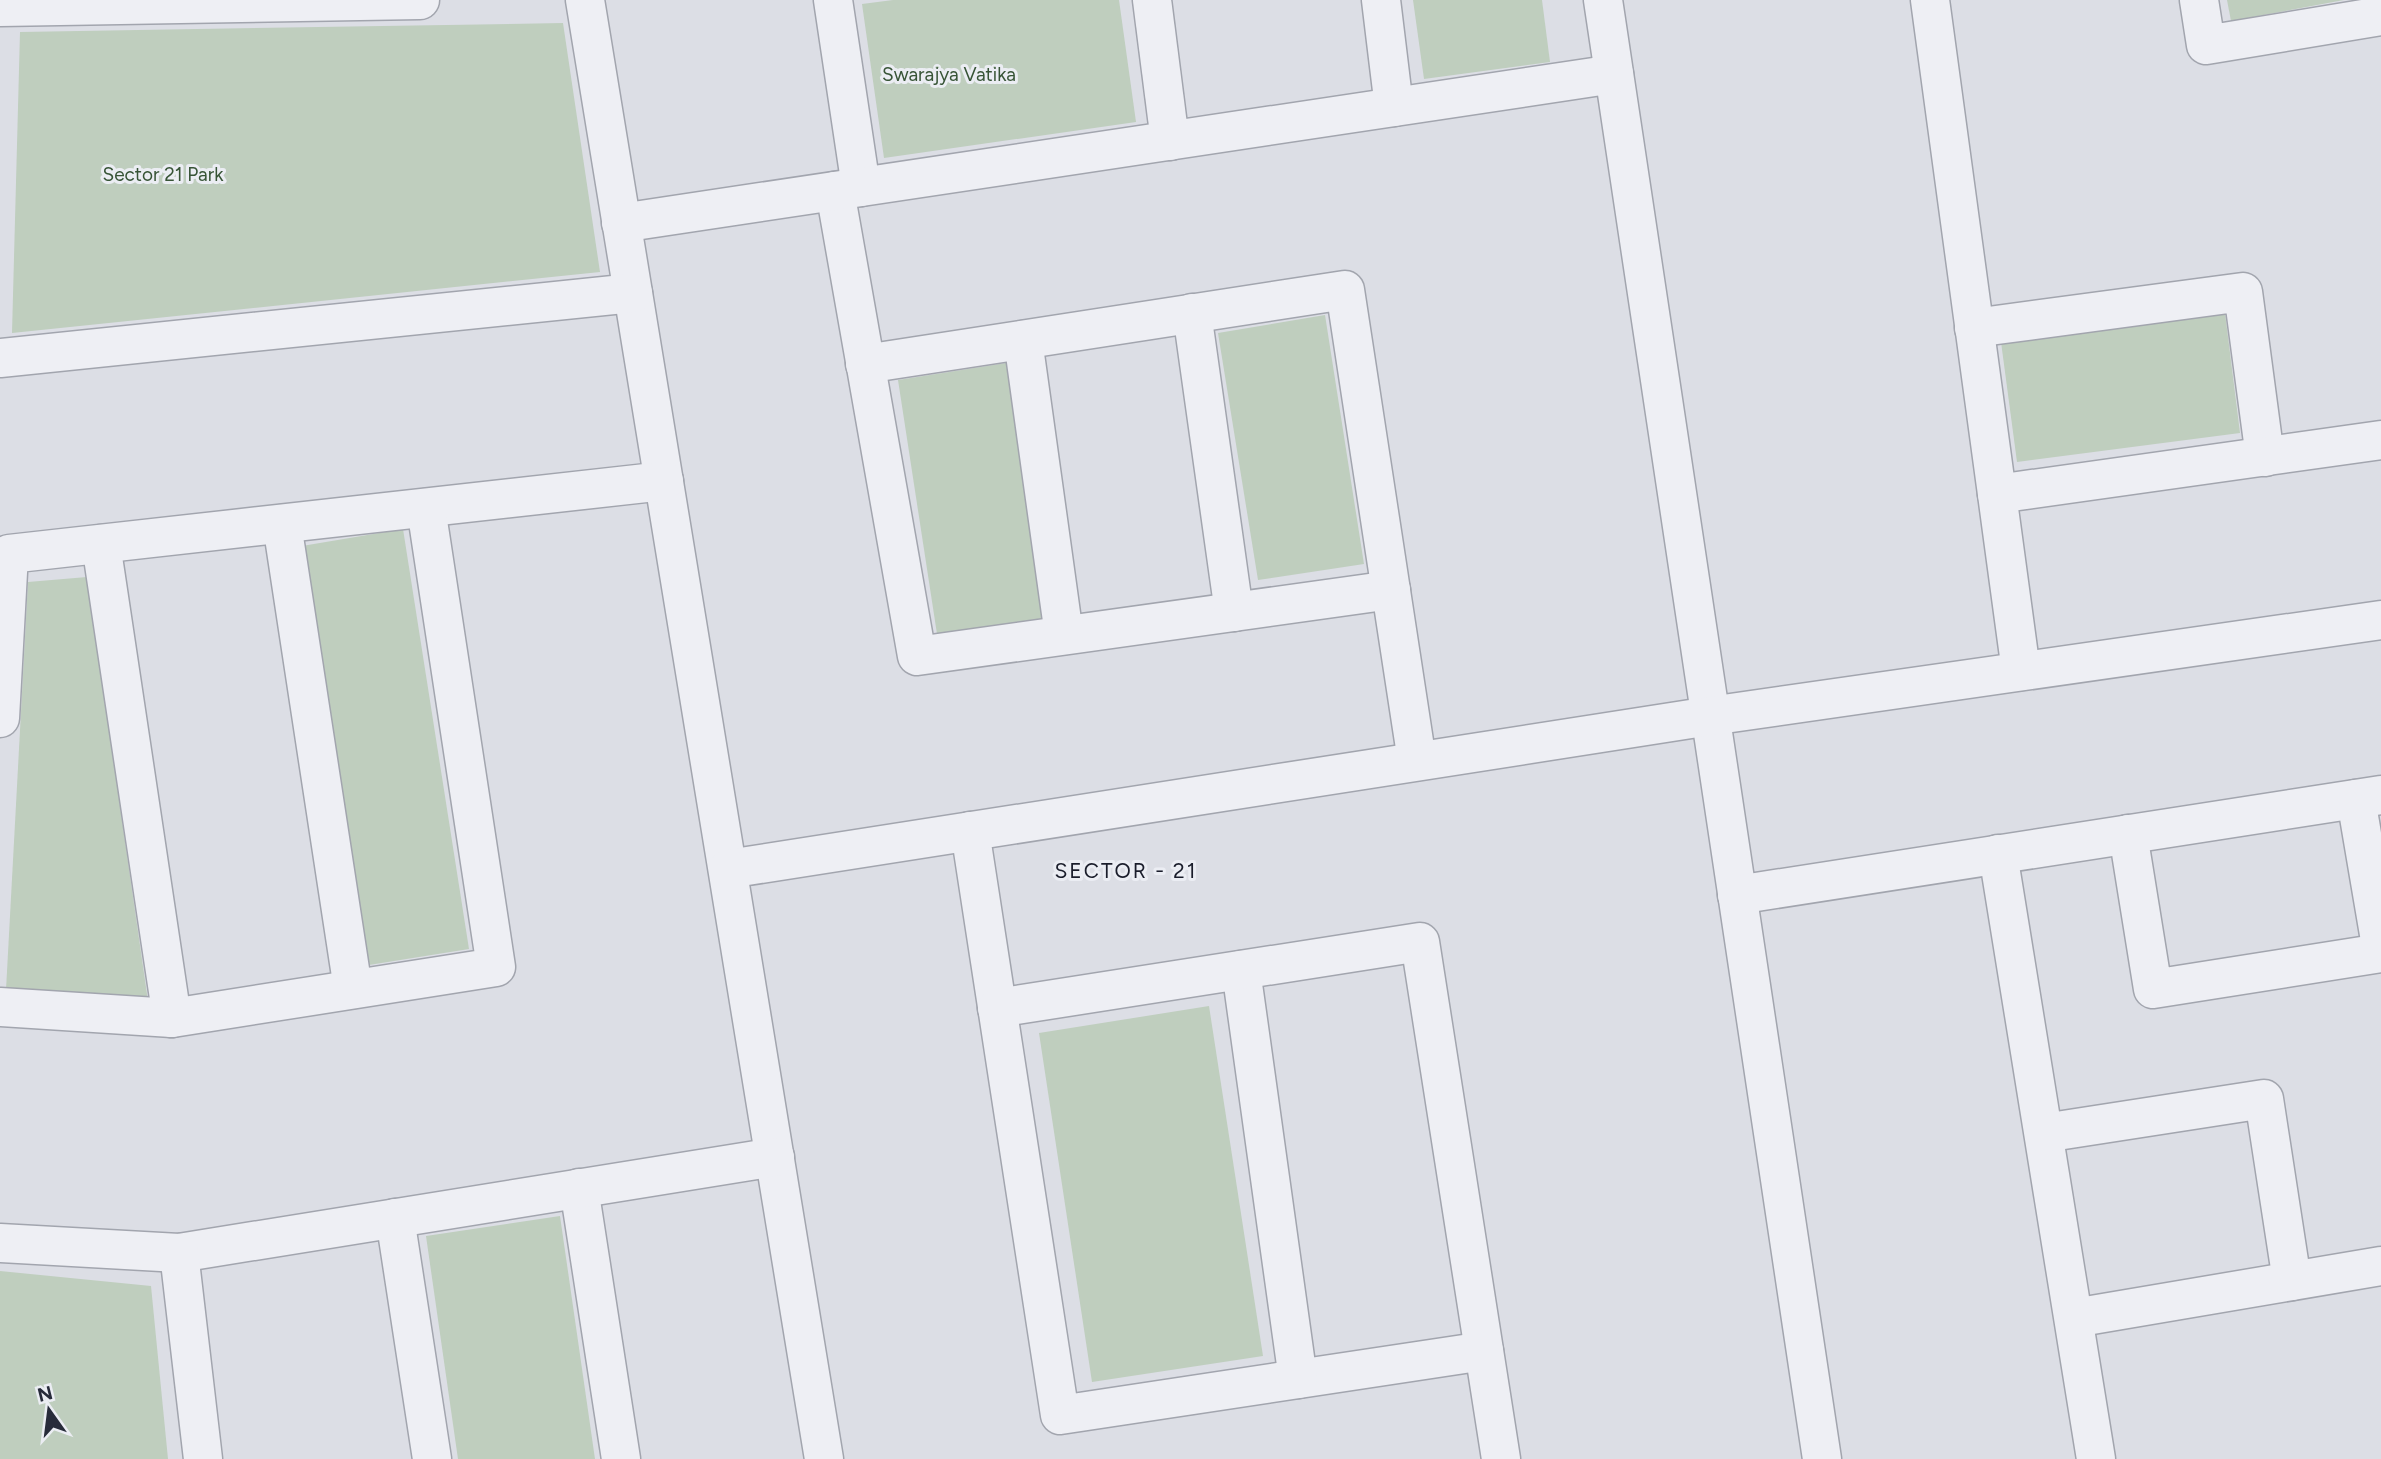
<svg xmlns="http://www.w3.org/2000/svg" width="2381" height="1459" viewBox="0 0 2381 1459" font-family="Figtree,sans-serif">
	<rect width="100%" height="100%" fill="#dcdee5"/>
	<!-- green -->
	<g fill="#bfcebe">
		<path d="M893,0H1119L1136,122L884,158L862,4Z"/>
		<path d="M1413,0H1542L1550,62L1424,79Z"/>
		<path d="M2227,0H2344L2231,21Z"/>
		<path d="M563,23L600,272L12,333L20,32Z"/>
		<path d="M2225,313L2240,433L2017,462L2001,342Z"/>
		<path d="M1325,315L1364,564L1258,580L1218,333Z"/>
		<path d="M1006,363L1045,618L937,634L898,380Z"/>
		<path d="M403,529L469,949L369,965L302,546Z"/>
		<path d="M87,577L148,1001L6,990L28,582Z"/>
		<path d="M1209,1006L1263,1356L1092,1382L1039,1033Z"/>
		<path d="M560,1216L595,1459H458L426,1236Z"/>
		<path d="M0,1271L151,1286L168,1459H0Z"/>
	</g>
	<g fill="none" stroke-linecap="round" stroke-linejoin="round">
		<defs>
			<g id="minor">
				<path d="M585,0L824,1459"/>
				<path d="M833,0L861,187"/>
				<path d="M1152,0L1170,141"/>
				<path d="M1381,0L1394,107"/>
				<path d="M1603,0L1822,1459"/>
				<path d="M1930,0L2021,671"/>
				<path d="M2199,0L2206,45L2381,16"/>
				<path d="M0,7L420,0"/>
				<path d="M835,191L917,656L1391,590"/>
				<path d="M621,223L1614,74"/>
				<path d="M1192,313L1234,612"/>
				<path d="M1974,328L2243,292L2265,457"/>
				<path d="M1023,340L1064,635"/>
				<path d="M0,358L633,293"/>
				<path d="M865,364L1345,290L1417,761"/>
				<path d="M1997,494L2381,440"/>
				<path d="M282,524L353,989"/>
				<path d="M101,544L172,1018"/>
				<path d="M0,718L9,554L664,481"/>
				<path d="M2356,799L2381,946"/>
				<path d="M970,831L1060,1415L1484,1351"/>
				<path d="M2128,834L2153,989L2381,953"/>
				<path d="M1998,854L2096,1459"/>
				<path d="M728,869L1710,716L2381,620"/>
				<path d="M1737,895L2381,795"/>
				<path d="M1241,970L1298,1379"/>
				<path d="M0,1007L172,1018L496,967L426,508"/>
				<path d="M997,1008L1420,942L1501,1459"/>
				<path d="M2044,1133L2264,1099L2292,1281"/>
				<path d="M579,1188L621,1459"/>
				<path d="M395,1218L432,1459"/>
				<path d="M0,1243L179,1253L775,1157"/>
				<path d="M179,1253L203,1459"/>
				<path d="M2074,1318L2381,1266"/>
			</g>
		</defs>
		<!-- minor casing -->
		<use href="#minor" stroke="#a2a5ae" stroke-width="41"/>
		<!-- minor -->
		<use href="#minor" stroke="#eeeff4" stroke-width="38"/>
	</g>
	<g text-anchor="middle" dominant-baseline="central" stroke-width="6" stroke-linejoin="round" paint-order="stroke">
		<!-- park labels -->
		<g font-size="19" fill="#375436" stroke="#ebedf3">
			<text x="949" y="74">Swarajya Vatika</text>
			<text x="163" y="174">Sector 21 Park</text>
		</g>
		<!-- neighbourhood labels -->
		<g font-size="21" letter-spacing="2" fill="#1a1d2b" stroke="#ebedf3">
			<text x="1126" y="870">SECTOR - 21</text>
		</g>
	</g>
	<!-- north arrow -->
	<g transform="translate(49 1410) rotate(346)" stroke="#ebedf3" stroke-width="5" paint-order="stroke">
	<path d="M0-5L12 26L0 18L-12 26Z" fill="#272b3a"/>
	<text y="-10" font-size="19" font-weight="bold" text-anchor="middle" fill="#272b3a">N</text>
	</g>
</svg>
